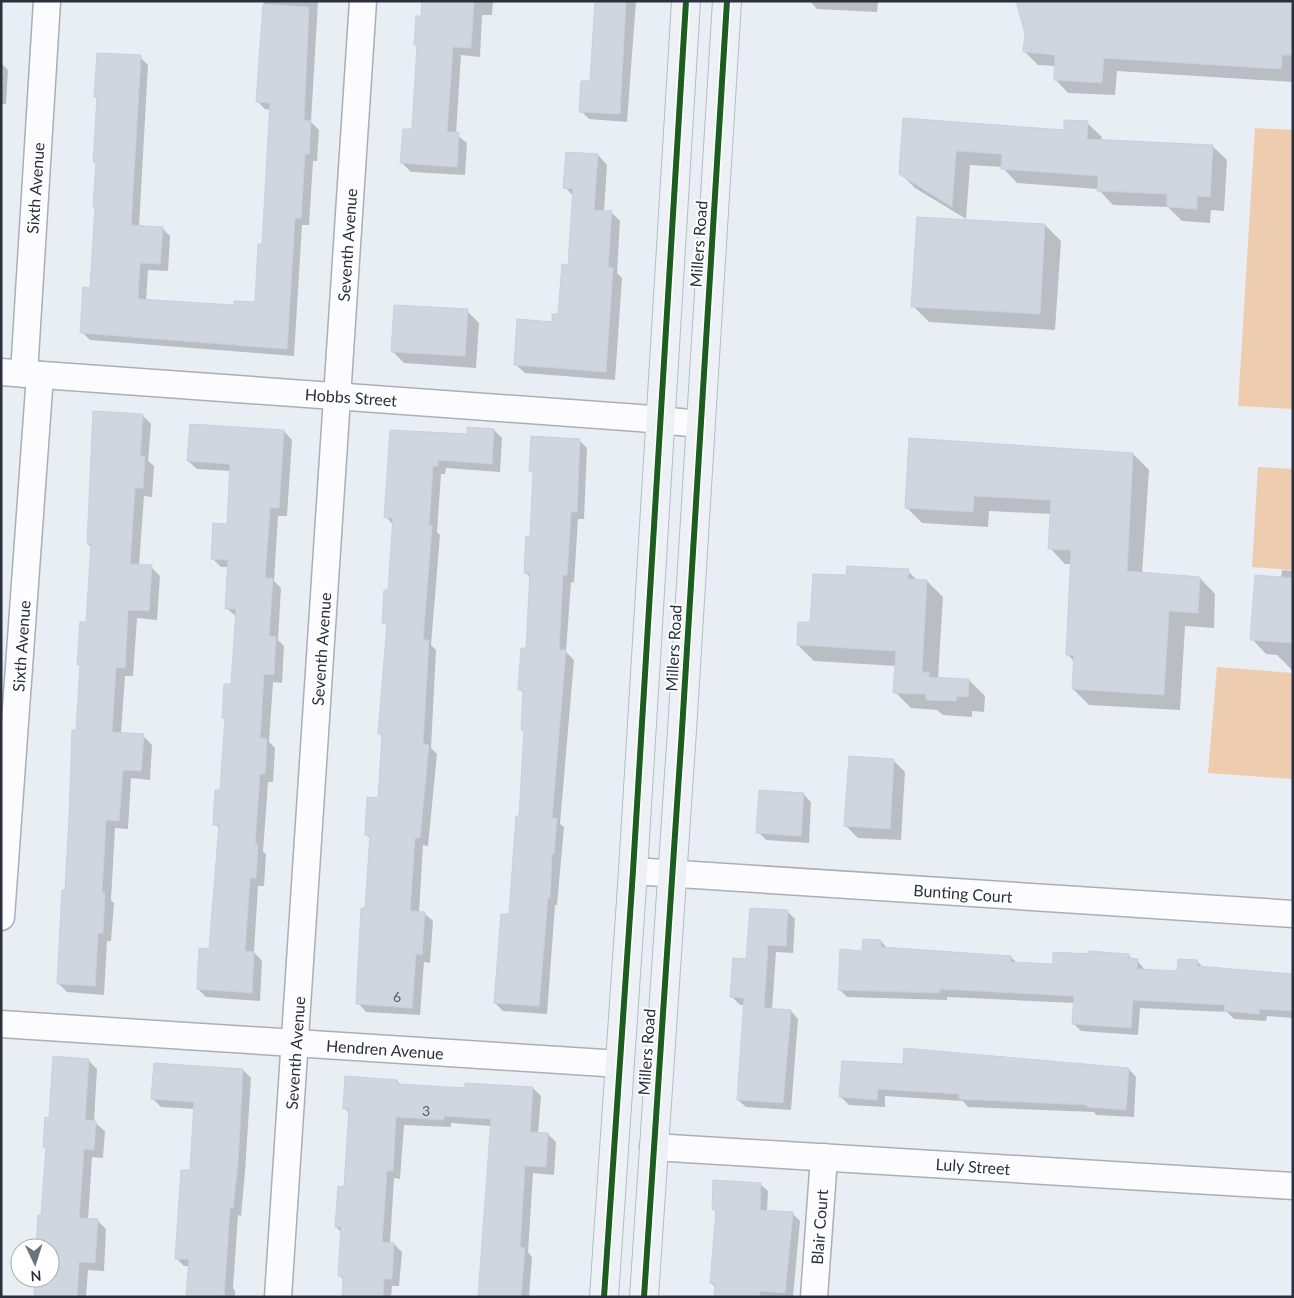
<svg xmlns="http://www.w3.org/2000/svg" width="1294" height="1298" viewBox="0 0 1294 1298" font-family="Lato,sans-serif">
	<rect width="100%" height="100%" fill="#e9eef5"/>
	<!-- green -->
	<g fill="#eeccaf">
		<path d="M1255,128L1293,130V409L1238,406Z"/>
		<path d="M1258,467L1293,469V570L1252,567Z"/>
		<path d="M1217,667L1293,673V779L1208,773Z"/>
	</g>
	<!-- shadow -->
	<g fill="#0003">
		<path d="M264,1H318L311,122L319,130L317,161H313L309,225H302L294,356L90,340L82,332L91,289L96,208L94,206L97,163L95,161L98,100L95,97L140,57L148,65L139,227L162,228L170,236L168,271L148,270L146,301L235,307L256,303L263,246L271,110L265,109L257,101Z"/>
		<path d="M423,1H493L492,15H482L480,57L461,55L456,134L467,143L465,175L411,172L402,163L413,131L418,47L415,44L422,18Z"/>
		<path d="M595,1H636L627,122L589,119L581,111L591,82Z"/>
		<path d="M810,1H878L877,12L817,9Z"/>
		<path d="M1293,1V82L1117,71L1115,95L1068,93L1055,79L1056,66L1038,65L1025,52L1026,34Z"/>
		<path d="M1,63L8,70L6,104H1Z"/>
		<path d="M904,119L1065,131L1087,123L1102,137L1101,141L1212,146L1227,160L1224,211L1211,210L1210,223L1182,221L1168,207L1113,205L1098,189L1017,183L1002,167L970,165L966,219L915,188L900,173Z"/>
		<path d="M598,155L607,165L604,211L611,212L620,221L617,273L622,278L615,380L525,373L515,364L559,316L569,266L574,197L565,187Z"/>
		<path d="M1045,225L1061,241L1055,330L929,322L913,306Z"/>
		<path d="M467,311L479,323L476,368L404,363L392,351Z"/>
		<path d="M142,415L151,424L148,461L154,466L152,497L144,496L139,566L151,567L160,576L157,620L137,618L133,676H125L121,734L143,736L152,745L150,780L131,778L128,829L115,828L111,900L114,903L111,941H107L104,995L67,992L58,983L81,667L78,664L88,624L92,548L88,544Z"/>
		<path d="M494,430L502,438L500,472L446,468L445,474H441L437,532L440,535L431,645L436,650L431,748L437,754L428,846L423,845L419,913H424L433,921L430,963L424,962L420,1015L366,1012L358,1003L371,839L366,834L379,799L383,737L379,733L388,627L384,623L390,591L394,526L386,517L391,431L468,435Z"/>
		<path d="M284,431L292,440L287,516H278L274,581L281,588L278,640L284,646L282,683L273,682L269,742L275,748L273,782H268L263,852L266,854L264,886H258L254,952L262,961L260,1001L206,997L198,989L210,950L220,829L215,824L222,791L226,720L223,718L232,685L237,617L226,608L229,567H221L212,558L228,525L231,471L197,469L188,461Z"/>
		<path d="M579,440L587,448L584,519H578L574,583L571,582L566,652L574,660L560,824L564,827L557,905H555L547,1014L503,1011L495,1003L511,916L520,817L525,732L522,729L524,694L520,689L527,649L531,578L525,572L531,537L534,475L530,470Z"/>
		<path d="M1133,454L1149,470L1142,574L1200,578L1215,594L1214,628L1185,626L1180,710L1089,705L1073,689L1075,662L1067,654L1072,564H1065L1050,548L1052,514L989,511L988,527L922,523L906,507Z"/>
		<path d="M1282,570L1293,571V671L1277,655L1266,654L1252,639L1281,578Z"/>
		<path d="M908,571L918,581H927L943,597L938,678L969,680L985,696L984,712L972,711V717L943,715L937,710L911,708L895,692L897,666L814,661L798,645L848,577Z"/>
		<path d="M893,760L905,772L901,840L858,838L846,826Z"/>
		<path d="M803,794L811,802L809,843L766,840L758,832Z"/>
		<path d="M787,911L795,919L793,953L776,952L772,1010L791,1011L798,1019L791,1110L746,1107L738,1100L745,1005H740L732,997L748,960Z"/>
		<path d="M881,941L888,949L1011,957L1017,963L1054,965V953L1128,955L1133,960H1137L1145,970L1179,972L1197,961L1204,968L1293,975V1018L1267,1016L1266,1021L1234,1019L1227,1012L1140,1008L1138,1035L1081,1031L1073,1023L1074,1003L947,997V1000L847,997L839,989L863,952Z"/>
		<path d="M88,1060L97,1069L94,1122L105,1131L103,1158L92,1157L88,1220H97L106,1229L104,1271L88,1270L86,1297H35L50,1278V1248H38L47,1149L44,1146L50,1119Z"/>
		<path d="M904,1065L1129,1069L1136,1077L1134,1117L1096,1115L1094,1112L968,1107L963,1101L885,1096V1107L849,1105L841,1097Z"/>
		<path d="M243,1070L251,1078L245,1172L241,1216L238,1215L233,1288L235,1291V1297H187L189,1266H184L176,1258L191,1172L195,1109L161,1107L153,1099Z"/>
		<path d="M397,1081L401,1085L466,1089L533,1088L541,1096L538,1134H548L556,1142L554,1175L533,1173L528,1252L532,1257L529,1297H480L491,1126L451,1123V1127L404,1125L400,1179L394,1178L390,1244H394L402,1252L399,1286H392L391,1297H343L344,1280L339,1275L342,1233L336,1227L345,1188L350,1114L345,1108Z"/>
		<path d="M760,1184L768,1191L767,1212L792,1213L800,1221L793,1297H715L716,1288L711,1283L717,1213L713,1209Z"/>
	</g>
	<!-- building -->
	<g fill="#cfd6df" stroke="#cad0d8">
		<path d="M422,1H474L471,48L453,47L447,132H459L457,167L400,163L403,129H412L417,45H414L416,16H421Z"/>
		<path d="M595,1H626L620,114L579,112L581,81H590Z"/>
		<path d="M1016,1H1293V55H1282L1281,69L1104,58L1102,83L1054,80L1055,55L1023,52L1025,34Z"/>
		<path d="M263,4L309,7L304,120L311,121L309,154H305L301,218H295L287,349L80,333L83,287L90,288L95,207H93L96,162H93L97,97H94L97,53L141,55L131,225L163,227L160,264L140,263L138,299L234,305V301L255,302L258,244H262L270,103L256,102Z"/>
		<path d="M903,118L1064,130V120L1088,121L1087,139L1213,145L1210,197L1197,196V209L1167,207V194L1097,191L1098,176L1001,169L1002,154L956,151L952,207L899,174Z"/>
		<path d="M566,152L598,154L594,210L612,211L608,267L613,268L606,372L514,365L517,319L552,322V314H558L562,264L568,265L573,189L563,188Z"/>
		<path d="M917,217L1045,224L1040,314L911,307Z"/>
		<path d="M394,305L468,309L465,356L391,352Z"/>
		<path d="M93,411L143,414L140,456H145L143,488H135L130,564L152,565L149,611L128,610L125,668L116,667L112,732L144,734L141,771L123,770L119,821L106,820L102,893H105L103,933H98L95,986L57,984L62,890H65L69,818L72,730H76L80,665H77L80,622H86L91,544H87Z"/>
		<path d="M190,424L284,430L279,508H270L265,578H273L269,636L276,637L274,675L264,674L260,738L267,739L265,774H260L255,844H258L256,878H250L245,951L254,952L252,993L197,989L199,948L209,949L219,825H213L215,790H220L225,718H222L224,684H231L236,609H225L228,560L211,559L213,523L227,524L230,464L187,461Z"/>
		<path d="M467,427L494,429L492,464L438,460V466H433L429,525L432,526L423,640H429L423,744L429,745L420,838H415L410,911L425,912L422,955L416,954L412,1008L356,1004L361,908H365L370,835H365L367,797L378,798L382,734H378L387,624L382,623L384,590H388L393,518H384L390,430L467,434Z"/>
		<path d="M531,436L580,439L577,512H571L567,575H563L559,650H566L552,818H557L554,854H552L550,898L548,897L539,1006L494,1003L501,914H509L516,816H519L524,730H521L523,690H518L521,648H526L530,573H524L526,536H530L533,471H529Z"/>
		<path d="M909,438L1133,453L1127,571L1200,577L1198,613L1169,611L1164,695L1072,689L1074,655H1066L1071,550L1048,549L1051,500L974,496L973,512L905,508Z"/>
		<path d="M847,566L909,569L908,579L927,580L922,672H929V677L969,679L968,697L957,696L956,701L926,700V694L893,693L896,651L797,645L798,622H810L813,574L846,575Z"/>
		<path d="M1255,575L1293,578V643L1250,640Z"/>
		<path d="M849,756L894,759L890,829L844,826Z"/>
		<path d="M759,790L804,793L801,836L756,833Z"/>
		<path d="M750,908L788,910L786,946L768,945L764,1008L791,1010L783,1103L737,1100L744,998L730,997L733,958L746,959Z"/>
		<path d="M863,939L881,940V947L1011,956V962L1053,964V952L1088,954V951L1129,954L1128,958L1138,959L1137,969L1177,971L1178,959L1198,960L1197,966L1293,974V1011L1259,1009V1014L1224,1011L1225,1005L1133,1000L1131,1028L1072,1024L1074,996L940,989V993L838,990L840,949L862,951Z"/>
		<path d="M904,1048L1129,1068L1126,1110L1087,1107V1105L959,1099V1094L878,1089L877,1100L839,1097L842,1061L903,1064Z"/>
		<path d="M53,1056L89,1059L85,1120L96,1121L94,1150L84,1149L79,1218L98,1219L95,1263L79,1262L77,1297H34L35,1278H50V1248H36L38,1215H41L46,1147H43L45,1117L49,1118Z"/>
		<path d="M154,1063L243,1069L238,1164L233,1208H230L224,1297H186L189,1259H175L181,1170H190L194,1102L151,1099Z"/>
		<path d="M345,1076L397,1080V1084L465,1088V1083L533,1087L530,1132L548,1133L546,1167L525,1166L520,1247L525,1248L521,1297H478L491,1119L444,1116V1120L396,1117L393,1171H387L382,1242L394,1243L392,1279H384L383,1297H342L343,1276H338L341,1227H335L338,1186L344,1187L349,1109H343Z"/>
		<path d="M713,1180L761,1183L760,1210L793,1212L785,1293L760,1291L759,1297H714L715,1284L710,1283L716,1210L712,1209Z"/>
	</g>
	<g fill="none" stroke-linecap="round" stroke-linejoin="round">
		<defs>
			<g id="street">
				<path d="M1,372L639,418L700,424"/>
				<path d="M24,374L47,1"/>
				<path d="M633,871L1293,914"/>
				<path d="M1,917L40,375"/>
				<path d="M1,1024L620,1064"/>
				<path d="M653,1147L1293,1186"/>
				<path d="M278,1297L363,1"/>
				<path d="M814,1297L824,1157"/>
			</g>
			<g id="primary">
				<path d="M604,1297L633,871L686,1"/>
				<path d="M644,1297L682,730L727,1"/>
			</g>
		</defs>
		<!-- street casing -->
		<use href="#street" stroke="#a9afb7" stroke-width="29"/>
		<!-- primary casing -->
		<use href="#primary" stroke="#b4bcc7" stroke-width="30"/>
		<!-- street -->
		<use href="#street" stroke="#fcfcfe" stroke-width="26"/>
		<!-- primary -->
		<use href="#primary" stroke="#edf1f6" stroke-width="28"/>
		<defs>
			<g id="cycleway">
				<path d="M604,1297L633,871L686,1"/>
				<path d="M644,1297L682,730L727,1"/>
			</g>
		</defs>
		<!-- cycleway casing -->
		<use href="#cycleway" stroke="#fff" stroke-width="9"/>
		<!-- cycleway -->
		<use href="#cycleway" stroke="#1b5e20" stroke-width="6"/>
	</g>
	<g text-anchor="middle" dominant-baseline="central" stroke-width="4" stroke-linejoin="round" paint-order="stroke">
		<!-- number labels -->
		<g font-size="14" fill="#545d68">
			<text x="397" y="996">6</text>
			<text x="426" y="1110">3</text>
		</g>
		<!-- street labels -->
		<g font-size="16" fill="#28313d" stroke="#fff">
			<text transform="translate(35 188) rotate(-86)">Sixth Avenue</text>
			<text transform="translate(698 244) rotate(-86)">Millers Road</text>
			<text transform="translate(347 245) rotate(-86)">Seventh Avenue</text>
			<text transform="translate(351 397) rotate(4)">Hobbs Street</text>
			<text transform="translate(21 646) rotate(-86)">Sixth Avenue</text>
			<text transform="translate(673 648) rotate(-87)">Millers Road</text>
			<text transform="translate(321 649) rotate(-86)">Seventh Avenue</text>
			<text transform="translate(963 893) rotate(4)">Bunting Court</text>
			<text transform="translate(385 1049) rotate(4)">Hendren Avenue</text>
			<text transform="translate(646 1052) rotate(-86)">Millers Road</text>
			<text transform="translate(295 1053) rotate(-86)">Seventh Avenue</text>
			<text transform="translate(973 1166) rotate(4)">Luly Street</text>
			<text transform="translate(819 1227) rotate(-86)">Blair Court</text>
		</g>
	</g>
	<!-- border -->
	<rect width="1294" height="1298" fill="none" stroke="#28313d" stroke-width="5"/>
	<!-- north arrow -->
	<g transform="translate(35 1263) rotate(176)"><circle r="24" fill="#ffffff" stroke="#a9adb1"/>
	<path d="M0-4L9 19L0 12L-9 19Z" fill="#6c737d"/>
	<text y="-8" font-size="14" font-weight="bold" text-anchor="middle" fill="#28313d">N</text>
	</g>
</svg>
